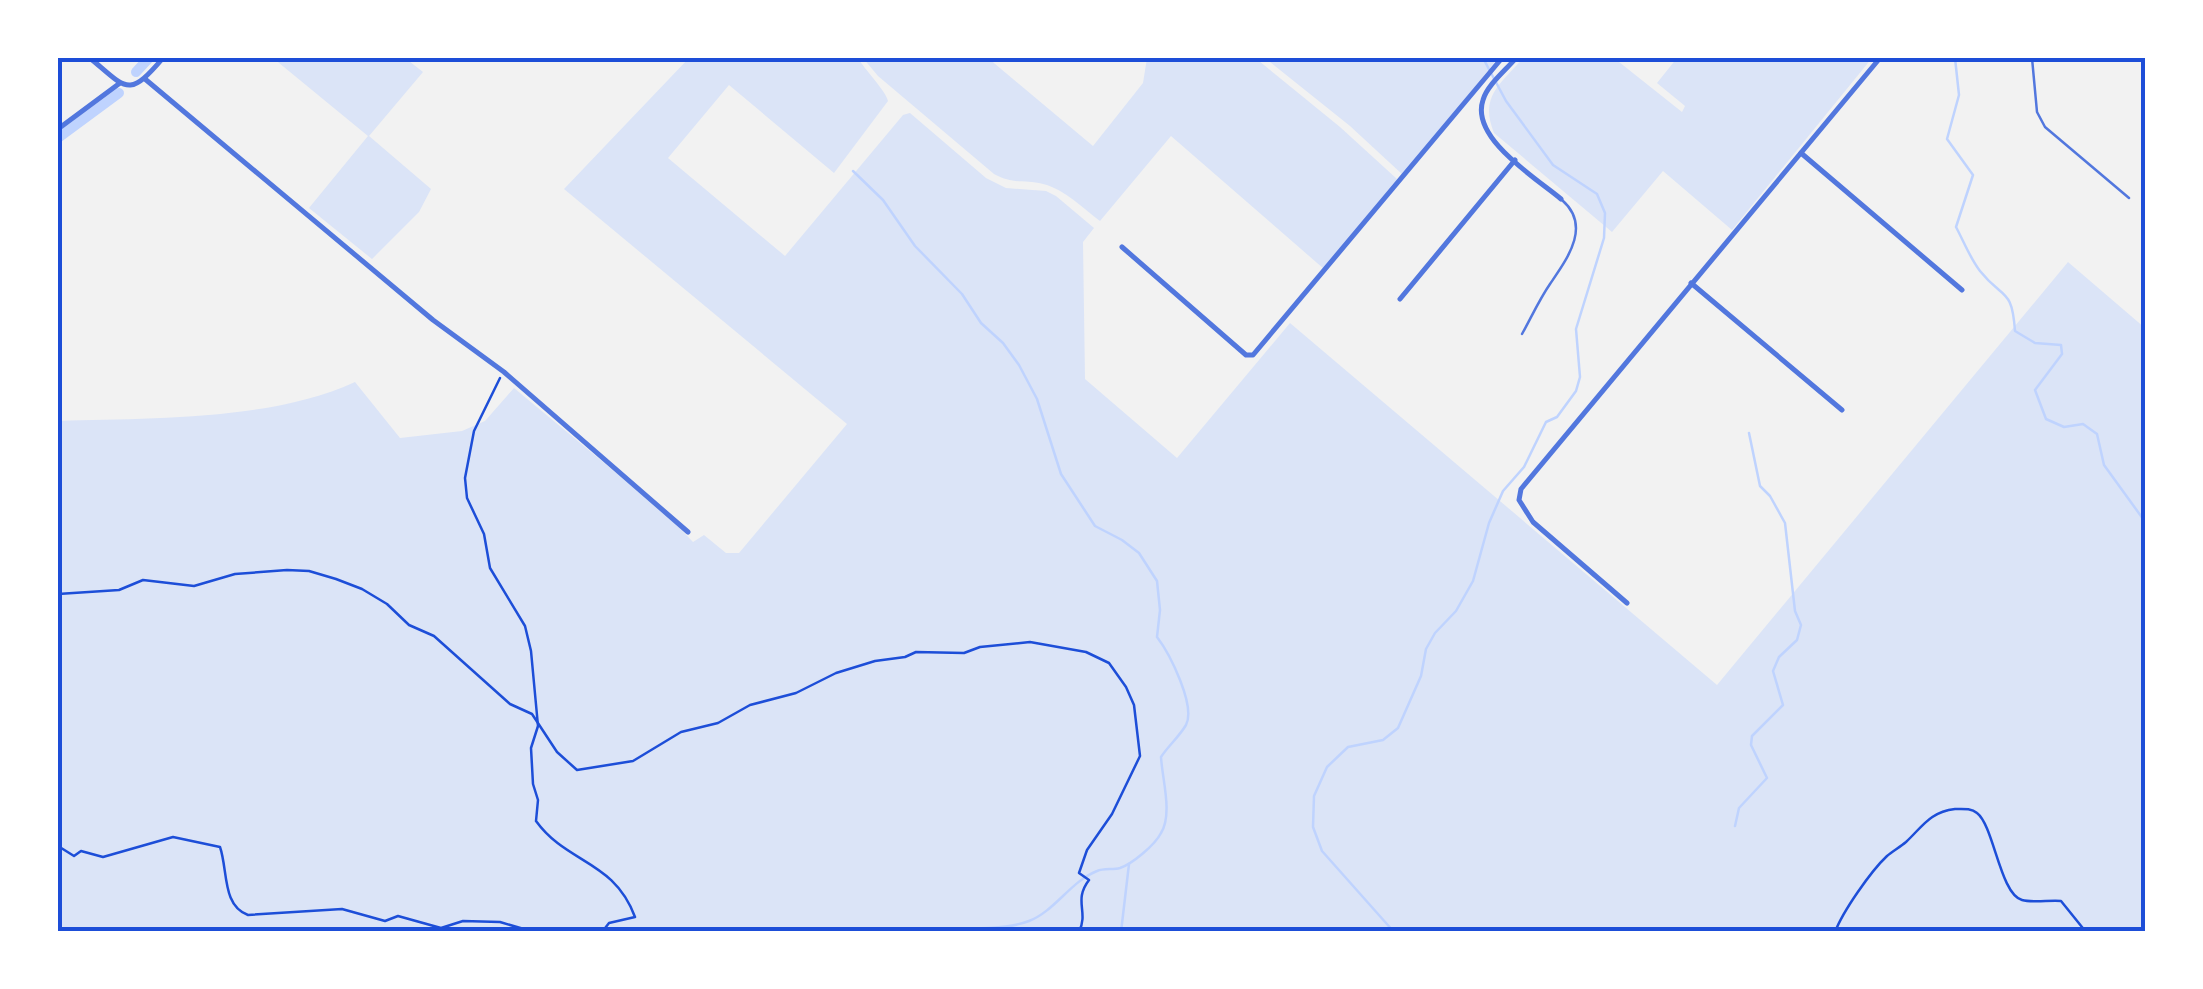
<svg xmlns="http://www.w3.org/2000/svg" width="2203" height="989" viewBox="0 0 2203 989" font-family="'Alegreya Sans',sans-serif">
	<rect width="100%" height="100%" fill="#f2f2f2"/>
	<!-- green -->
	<g fill="#dbe4f7">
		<path d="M273,58H405L423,72L369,136L431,189L419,212L372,259L309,208L368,136Z"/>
		<path d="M689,58H858C865,70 886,91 888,101L834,173L729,85L668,158L785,256L903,115L910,113L986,178L1006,188L1046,191L1056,196L1094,228L1083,242L1085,379L1177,458L1290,323L1717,685L2068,262L2145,328V931H58V421C149,418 271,421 355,382L400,438L462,431L485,421L514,388L668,516L693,542L704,535L726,553H739L847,424L564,189Z"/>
		<path d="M863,58H988L1093,146L1143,83L1147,58H1236L1245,62L1259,61L1340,127L1397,179L1324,269L1171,136L1100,221C1083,208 1064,189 1043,184C1024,179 1014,185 994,174L878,76Z"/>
		<path d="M1265,58H1498L1403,175L1350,126Z"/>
		<path d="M1523,58H1614L1682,112L1685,106L1657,83L1677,58H1872L1732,230L1663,171L1612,232L1494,133C1479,96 1501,84 1523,58Z"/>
	</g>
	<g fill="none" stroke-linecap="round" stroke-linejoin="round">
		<!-- stream -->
		<g stroke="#bfd3fe" stroke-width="2.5">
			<path d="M1955,58L1959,95L1947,139L1973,175L1956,227C1964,242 1970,258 1980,271C2003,300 2012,287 2015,331L2035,343L2061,345L2062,354L2035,390L2046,419L2064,427L2083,424L2097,434L2104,465L2146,523"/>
			<path d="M853,171L883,200L915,246L962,294L981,323L1003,343L1019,365L1037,399L1061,474L1095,526L1122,540L1139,553L1157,581L1160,610L1157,637C1170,654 1196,706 1186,725C1179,737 1168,746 1161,757C1162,778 1173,814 1161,833C1155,845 1132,864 1120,868C1113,870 1104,868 1097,871C1071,881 1055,911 1029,921C1003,931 973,926 945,932"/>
			<path d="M1735,826L1739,808L1767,778L1751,745L1752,736L1783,705L1773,671L1779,657L1797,640L1801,625L1795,611L1785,523L1770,496L1760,486L1749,433"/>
			<path d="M1121,932L1129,864"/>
			<path d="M1394,932L1322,851L1313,827L1314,796L1327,767L1348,747L1383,740L1398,728L1421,676L1426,649L1435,633L1456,611L1473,581L1489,523L1503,491L1524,467L1546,422L1557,417L1576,391L1580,377L1576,329L1604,238L1605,213L1597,194L1553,165L1506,101L1483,58"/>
		</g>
		<!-- canal -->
		<g stroke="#bfd3fe" stroke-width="10">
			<path d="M136,72L149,58"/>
			<path d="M58,138L119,93"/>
		</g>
		<!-- path -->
		<g stroke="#1d4ed8" stroke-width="2.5">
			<path d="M500,378L474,431L465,478L467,498L484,534L490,568L525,626L531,651L538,726L531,748L533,784L538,800L536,821C567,864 614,860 635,917L609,923L602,932"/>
			<path d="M58,594L119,590L143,580L194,586L235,574L287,570L309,571L336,579L362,589L387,604L409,625L434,636L510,704L532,714L557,752L577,770L633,761L681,732L718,723L750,705L796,693L836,673L875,661L905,657L916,652L964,653L980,647L1030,642L1086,652L1109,663L1126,687L1134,705L1140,756L1112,814L1087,850L1079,873L1089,880C1073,901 1089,911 1079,932"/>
			<path d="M58,846L74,856L81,851L103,857L173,837L220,847C228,870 222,906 248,915L342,909L385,921L398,916L441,928L463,921L500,922L534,932"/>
			<path d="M1835,932C1843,911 1871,871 1887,856C1893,851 1900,847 1906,842C1923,826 1930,812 1955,809C1963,809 1971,808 1977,813C1994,826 2000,894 2022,900C2033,903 2049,900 2061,901L2086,932"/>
		</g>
		<!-- service -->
		<g stroke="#5277de" stroke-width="2.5">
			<path d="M2032,58L2037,112L2045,127L2129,198"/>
			<path d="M1522,334C1531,318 1539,300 1550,284C1567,259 1592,226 1562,200"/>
		</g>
		<!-- minor -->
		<g stroke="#5277de" stroke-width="5">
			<path d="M90,58C127,89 128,99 163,58"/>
			<path d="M1516,58C1506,70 1487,85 1483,100C1470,138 1536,178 1561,199"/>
			<path d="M145,79L433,320L504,372L688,532"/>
			<path d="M58,129L120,83"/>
			<path d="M1801,153L1962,290"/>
			<path d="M1122,247L1246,355H1253L1502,58"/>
			<path d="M1691,283L1842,410"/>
			<path d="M1400,299L1515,160"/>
			<path d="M1627,603L1533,522L1519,500L1521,489L1880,58"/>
		</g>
	</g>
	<!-- border -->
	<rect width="2203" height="989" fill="none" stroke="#ffffff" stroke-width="120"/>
	<rect x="60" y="60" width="2083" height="869" fill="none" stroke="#1d4ed8" stroke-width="4"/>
</svg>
